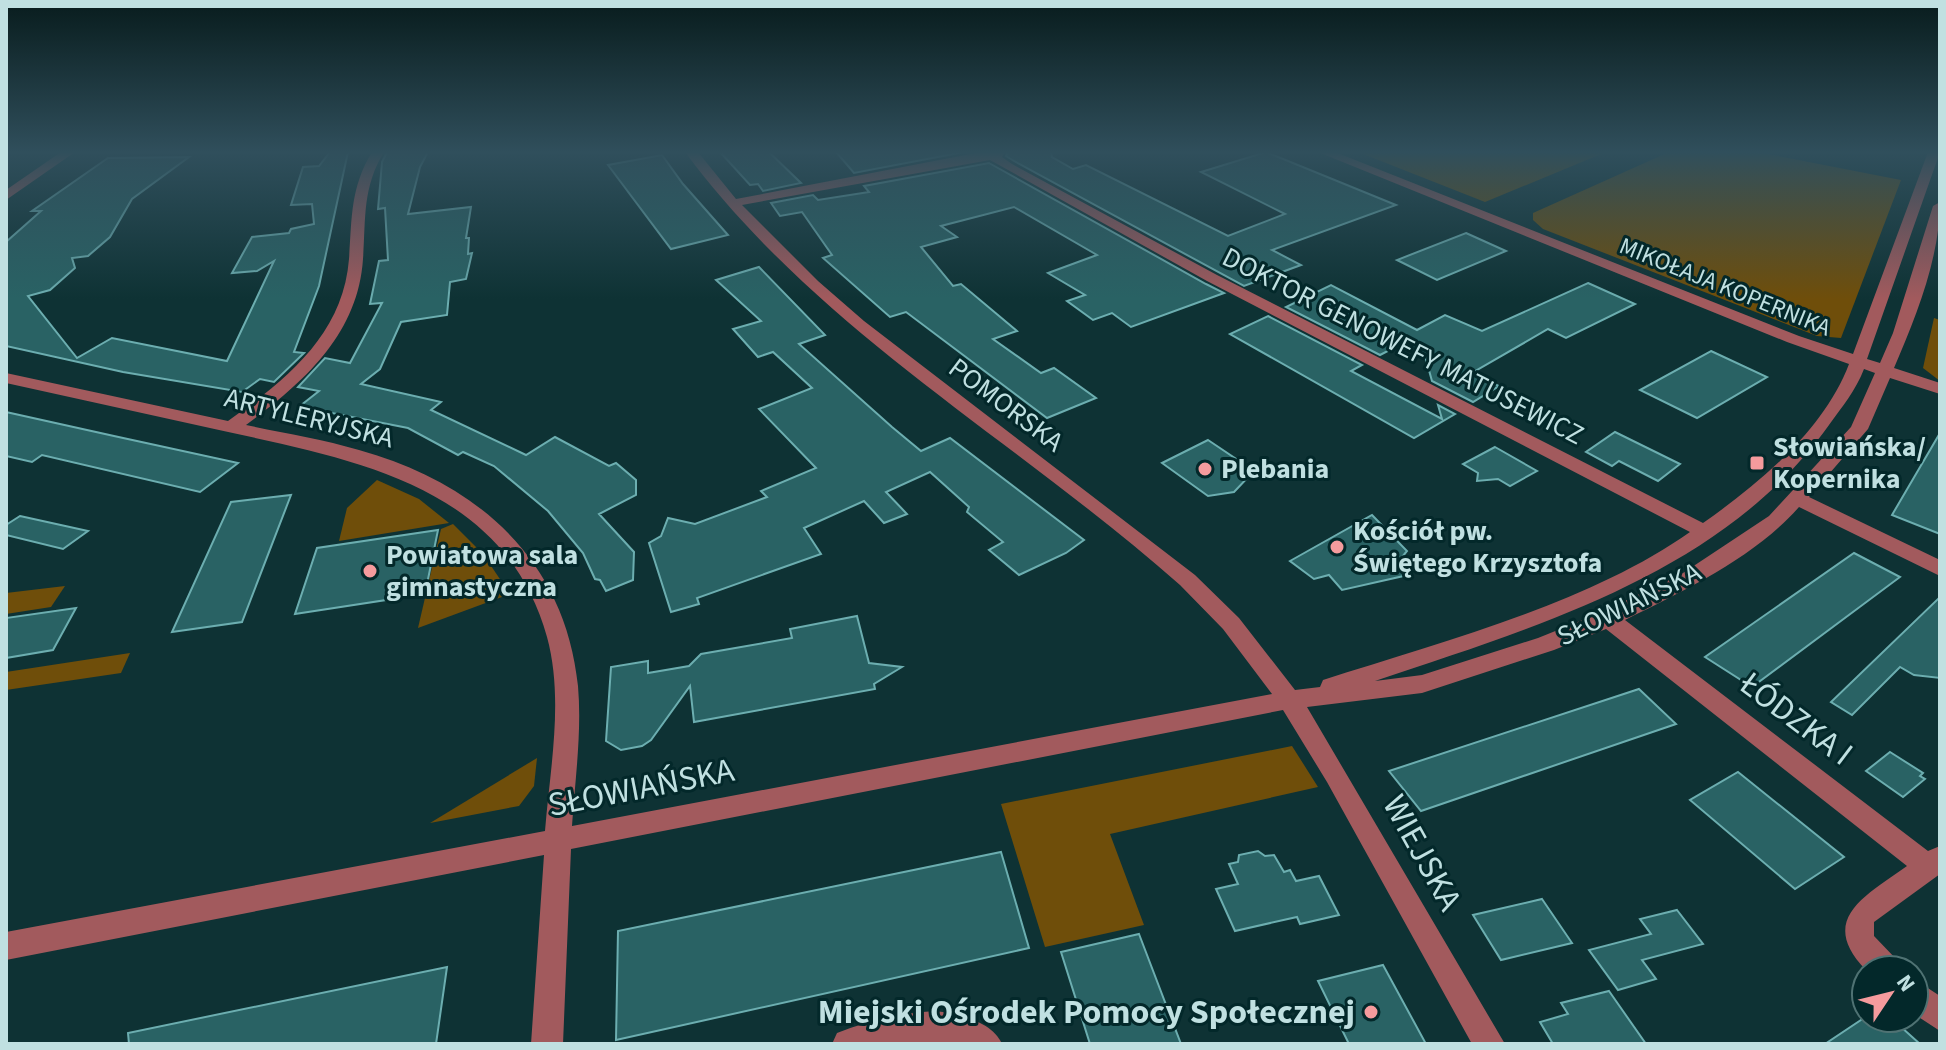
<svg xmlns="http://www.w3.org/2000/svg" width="1946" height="1050" viewBox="0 0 1946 1050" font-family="'Source Sans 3',sans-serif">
	<rect width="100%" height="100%" fill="#0e3234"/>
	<!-- green -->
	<g fill="#6f4e0a">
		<path d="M1358,152H1606L1485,202Z"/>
		<path d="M1669,152H1758L1901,180L1841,338L1817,336L1543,229L1533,220V213Z"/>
		<path d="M1934,318L1940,320V381L1923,368Z"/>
		<path d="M377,480L419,499L449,523L339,541L347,508Z"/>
		<path d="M453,524L483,554L510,594L418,628L441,529Z"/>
		<path d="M65,586L51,607L6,614V593Z"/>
		<path d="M130,653L121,673L6,690V672Z"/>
		<path d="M1292,746L1318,787L1110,834L1144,925L1045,947L1001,804Z"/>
		<path d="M537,758L534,786L519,806L430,823Z"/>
	</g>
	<!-- building -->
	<g fill="#296264" stroke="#6caeb0" stroke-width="2">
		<path d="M330,152H348L319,286L294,352L304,353L274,382L260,379L242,392L123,372L6,346V242L41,211H32L108,158L189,157L132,199L110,237L88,256L72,258L75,268L50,290L28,296L77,358L112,338L227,361L274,261L257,271L232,273L252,237L289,233L291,229L314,224L312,204L291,205L303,167L319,166Z"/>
		<path d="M387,152H428L420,167L408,214L471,207L466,238H469L468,254L472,253L466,279L450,282L447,315L401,322L380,369L361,384L441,402L431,410L526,455L555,437L609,466L616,463L636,480V495L599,514L634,552L633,580L606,591L600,580L595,579L583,553L548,511L494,466L463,452L458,455L408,428L327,412L323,415L325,412L300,406L319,391L298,387L325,358L350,363L382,303L370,304L379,261L388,260L385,208L378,209L382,162Z"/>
		<path d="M720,152H769L801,183L763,191L758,184L750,185Z"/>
		<path d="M836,152H964L854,173Z"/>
		<path d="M1008,152H1051L1052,157L1073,169L1086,165L1228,236L1285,214L1201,172L1266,152L1396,205L1272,250L1301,265L1244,286L1014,161L1006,156Z"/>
		<path d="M662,155L683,184L728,235L671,249L608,165Z"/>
		<path d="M989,163L1206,284L1224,293L1131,327L1112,313L1093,320L1067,301L1085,295L1048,273L1097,255L1014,207L941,226L957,237L921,247L953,286L961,284L1017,331L993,339L1041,373L1054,368L1096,398L1047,418L906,312L890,317L823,258L832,255L802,212L780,216L771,203L813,195L818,200L869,192L864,186Z"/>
		<path d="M1466,233L1506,251L1437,280L1397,260Z"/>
		<path d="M759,267L825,335L799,344L892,427L921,451L950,438L1084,540L1066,553L1019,575L989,550L1003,542L967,512L969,507L930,472L886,492L907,514L884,523L864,501L804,528L821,554L697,598L699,604L671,612L649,543L661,536L668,518L695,524L767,497L761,491L816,468L759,409L812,388L773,352L758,357L733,329L761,321L716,280Z"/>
		<path d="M1588,283L1635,304L1566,338L1548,329L1472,373L1499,386L1473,402L1432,381L1425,356L1401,344L1380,355L1286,307L1331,285L1417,330L1445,315L1482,331Z"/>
		<path d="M1268,316L1362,365L1351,371L1442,419L1438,405L1455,414L1414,438L1230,334Z"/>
		<path d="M1711,351L1767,377L1697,418L1640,390Z"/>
		<path d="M6,412L114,436L238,463L200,492L42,455L32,462L6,456Z"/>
		<path d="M1615,432L1680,464L1658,481L1619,461L1612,466L1586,452Z"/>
		<path d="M1940,433V534L1892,515Z"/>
		<path d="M1208,440L1254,471L1234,492L1208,496L1162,463Z"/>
		<path d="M1495,447L1537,471L1510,486L1498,479L1477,481L1478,473L1463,464Z"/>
		<path d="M291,495L242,622L172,632L231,502Z"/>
		<path d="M1372,515L1407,551L1394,567L1408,575L1342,590L1329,575L1314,579L1290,561Z"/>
		<path d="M20,516L88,531L63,549L6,535V525Z"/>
		<path d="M438,530L425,594L295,614L317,548Z"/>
		<path d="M1854,553L1900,577L1752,687L1705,657Z"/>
		<path d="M1940,597V678L1914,675L1900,667L1852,715L1831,702Z"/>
		<path d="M76,608L53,650L6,658V618Z"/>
		<path d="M857,616L869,663L902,667L874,684L875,689L694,722L690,686L651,740L642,746L621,750L606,741L611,667L648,661V673L689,666L701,654L792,638L790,629Z"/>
		<path d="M1639,689L1676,724L1421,811L1389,771Z"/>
		<path d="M1890,752L1923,773L1920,776L1925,779L1903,797L1866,771Z"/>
		<path d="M1738,772L1844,857L1795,889L1690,800Z"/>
		<path d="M1258,851L1265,856L1274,855L1284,872L1290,870L1296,881L1319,876L1339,915L1300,924L1297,917L1235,931L1216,889L1238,884L1229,864L1238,862L1239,855Z"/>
		<path d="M1001,852L1029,948L616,1040L618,931Z"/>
		<path d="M1542,899L1572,943L1501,960L1473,915Z"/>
		<path d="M1677,910L1703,944L1642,960L1656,979L1618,990L1589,950L1651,934L1640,919Z"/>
		<path d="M1139,934L1181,1044H1090L1061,952Z"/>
		<path d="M1383,965L1426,1044H1349L1318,981Z"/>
		<path d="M447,967L436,1044H129L128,1033Z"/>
		<path d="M1609,991L1646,1044H1553L1540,1022L1568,1014L1561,1003Z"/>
		<path d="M1864,1018H1891L1920,1044H1825Z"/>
	</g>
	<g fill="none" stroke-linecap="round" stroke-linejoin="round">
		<!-- minor -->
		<g fill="#a25a5d" fill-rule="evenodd">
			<path d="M61,152H75L6,200V190Z"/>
			<path d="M372,152H384C362,188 366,219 363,259C358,335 303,383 246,425C283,433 322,439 359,450C477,483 565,559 578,686C582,732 575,780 572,826L1272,694L1223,629L1180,585C1015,439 819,332 685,152H698L736,199L981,152H1005L1002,157L1012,164L1217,275L1703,523C1760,483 1824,430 1849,364L1787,342L1318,152H1335L1799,336L1853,354L1928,152H1940L1867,359L1880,363L1893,333L1933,206L1940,202C1940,257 1916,317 1894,368L1940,383V394L1890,378L1868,429L1809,497L1940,560V576L1799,507C1754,558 1685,590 1625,620L1928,851L1940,846V874L1874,922V936L1897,960L1902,970H1866C1816,919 1867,895 1907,866L1606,629L1554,650L1422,693L1307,707L1505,1044H1472L1327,782L1283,710L571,849L563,1044H531L544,855L6,960V932L545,831C550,768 564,699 547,637C504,484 354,460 219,430C148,414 77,399 6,383V373L228,421C286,380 343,335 349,259C352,219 350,188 372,152ZM990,160L1207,281L1690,532C1588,604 1441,642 1323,680L1320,687L1295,690L1239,618L1195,575L864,321L818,281L742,205ZM1864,369L1875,373L1851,427L1769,516L1683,573L1600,613L1538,638L1422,675L1375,681C1539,626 1724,572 1829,425C1842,407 1856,390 1864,369Z"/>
			<path d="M1914,979L1940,996V1031L1914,1014Z"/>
			<path d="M935,1011C958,1014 992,1021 1002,1044H832L837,1033C867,1021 902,1013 935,1011Z"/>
		</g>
	</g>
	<!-- sky -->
	<linearGradient id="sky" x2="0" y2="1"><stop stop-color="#081c1d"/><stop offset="0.51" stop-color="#304f5c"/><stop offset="1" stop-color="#304f5c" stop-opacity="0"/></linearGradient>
	<rect width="1946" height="299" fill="url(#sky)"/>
	<!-- markers -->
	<g fill="#f59b9d" stroke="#03282a" stroke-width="3">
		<rect x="1749" y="455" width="16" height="16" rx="4"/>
		<circle cx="1205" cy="469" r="8"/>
		<circle cx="1337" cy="547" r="8"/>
		<circle cx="370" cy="571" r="8"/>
		<circle cx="1371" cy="1012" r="8"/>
	</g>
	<g text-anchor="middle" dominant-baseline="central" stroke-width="6" stroke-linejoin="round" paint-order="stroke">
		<!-- far-street labels -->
		<g font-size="24" fill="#c0e0e1" stroke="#03282a">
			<text transform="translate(1725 287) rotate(22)">MIKOŁAJA KOPERNIKA</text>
		</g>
		<!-- street labels -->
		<g font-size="28" fill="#c0e0e1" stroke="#03282a">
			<text transform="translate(1403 346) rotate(27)">DOKTOR GENOWEFY MATUSEWICZ</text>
			<text transform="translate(1006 405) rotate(37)">POMORSKA</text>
			<text transform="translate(309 418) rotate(14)">ARTYLERYJSKA</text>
			<text transform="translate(1629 604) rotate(-26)">SŁOWIAŃSKA</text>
		</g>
		<!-- poi labels -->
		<g font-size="28" font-weight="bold" fill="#c0e0e1" stroke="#03282a" text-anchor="start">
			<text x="1773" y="447">Słowiańska/<tspan x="1773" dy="32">Kopernika</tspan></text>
			<text x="1221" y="469">Plebania</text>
			<text x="1353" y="531">Kościół pw.<tspan x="1353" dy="32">Świętego Krzysztofa</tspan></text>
			<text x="386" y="555">Powiatowa sala<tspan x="386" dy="32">gimnastyczna</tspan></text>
		</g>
		<!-- near-street labels -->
		<g font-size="34" fill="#c0e0e1" stroke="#03282a">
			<text transform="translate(1796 719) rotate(37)">ŁÓDZKA I</text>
			<text transform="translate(641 788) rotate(-11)">SŁOWIAŃSKA</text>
			<text transform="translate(1422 853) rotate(61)">WIEJSKA</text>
		</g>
		<!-- near-poi labels -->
		<g font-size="34" font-weight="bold" fill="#c0e0e1" stroke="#03282a" text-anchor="end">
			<text x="1355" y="1012">Miejski Ośrodek Pomocy Społecznej</text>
		</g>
	</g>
	<!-- border -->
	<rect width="1946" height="1050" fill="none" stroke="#c0e0e1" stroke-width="16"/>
	<!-- north arrow -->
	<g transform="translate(1890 994) rotate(55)"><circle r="38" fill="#03282a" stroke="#4f7273" stroke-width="2"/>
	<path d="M0-6L14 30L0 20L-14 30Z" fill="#f59b9d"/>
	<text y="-12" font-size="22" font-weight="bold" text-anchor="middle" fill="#c0e0e1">N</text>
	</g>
</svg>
